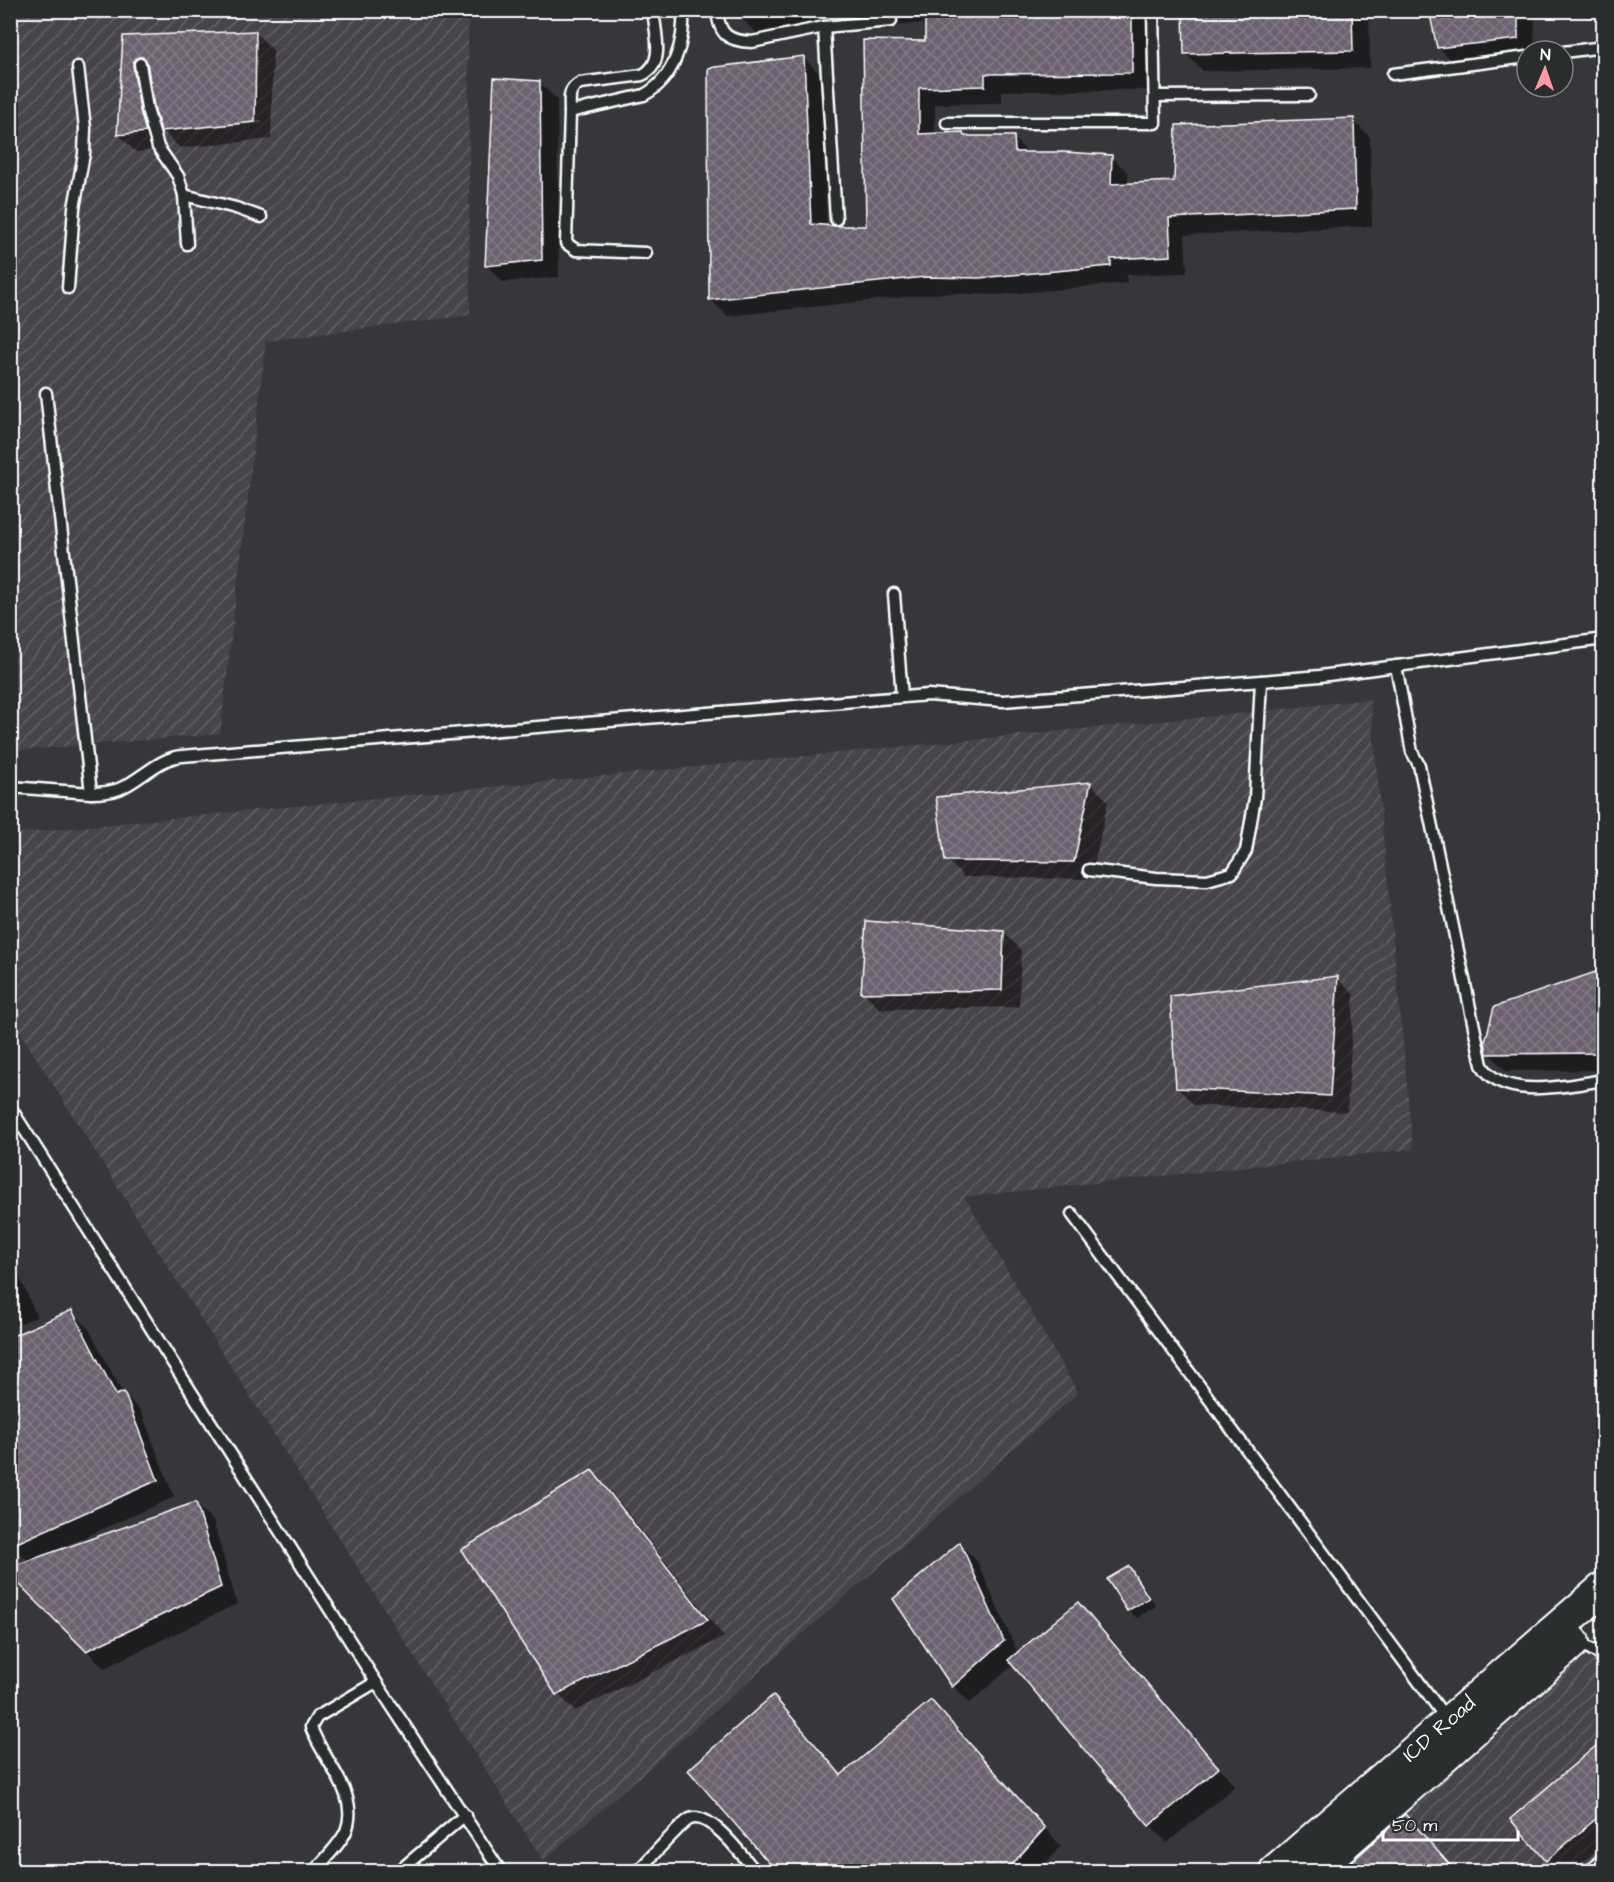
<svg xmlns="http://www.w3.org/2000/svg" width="1614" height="1882" viewBox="0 0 1614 1882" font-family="'Architects Daughter',sans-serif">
	<defs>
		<pattern id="industrial-furrows" width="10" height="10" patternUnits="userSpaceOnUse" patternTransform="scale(1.5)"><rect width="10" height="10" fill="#47444b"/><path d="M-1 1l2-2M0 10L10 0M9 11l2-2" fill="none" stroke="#636066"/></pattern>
		<pattern id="building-cross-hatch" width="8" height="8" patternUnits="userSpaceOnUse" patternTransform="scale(1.5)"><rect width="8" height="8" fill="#6d6170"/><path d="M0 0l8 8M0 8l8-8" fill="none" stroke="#837985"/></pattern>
	</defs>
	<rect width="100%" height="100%" fill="#37373b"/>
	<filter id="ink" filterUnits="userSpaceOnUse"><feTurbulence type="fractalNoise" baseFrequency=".0167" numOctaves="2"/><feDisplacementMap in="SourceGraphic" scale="12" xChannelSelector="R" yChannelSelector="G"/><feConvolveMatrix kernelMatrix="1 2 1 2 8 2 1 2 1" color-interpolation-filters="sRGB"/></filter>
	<g filter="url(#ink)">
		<!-- industrial -->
		<g fill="url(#industrial-furrows)">
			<path d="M11,11H468L470,315L266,341L220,734L11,751Z"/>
			<path d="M1370,699L1413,1149L965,1197L1078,1393L543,1861L11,1018V834L1254,712Z"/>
			<path d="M1603,1631V1871H1329Z"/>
		</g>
		<!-- shadow -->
		<g fill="#0007" fill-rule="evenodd">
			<path d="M742,10H1148L1149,90L1002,91V103L935,104V135L963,134L966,137L1013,138L1029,153L1111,156L1128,173V185L1176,183L1353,120L1370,137L1372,226L1185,235L1187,273L1127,275V283L997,295L943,293L727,316L710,299L804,58L821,75L827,227H867L927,42V23L760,37L743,20Z"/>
			<path d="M1184,10H1369L1370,68L1203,71L1185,53Z"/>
			<path d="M1430,10H1535L1534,51H1527V57L1455,65L1438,47Z"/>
			<path d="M255,32L273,50L271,139L180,148L162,130L154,102H152L156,129L162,149L136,152L119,135L124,37ZM262,120V123L172,131V128Z"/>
			<path d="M540,83L557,100L559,277L503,282L486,265Z"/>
			<path d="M1091,784L1108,801L1091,879L964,877L947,860L937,798Z"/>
			<path d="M1004,933L1021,950L1019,1007L880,1009L863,992Z"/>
			<path d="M1604,972V1070L1506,1071L1489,1053Z"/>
			<path d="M1337,978L1354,995L1347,1112L1194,1105L1177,1087Z"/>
			<path d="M10,1255L37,1317L10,1327Z"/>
			<path d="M72,1311L89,1329L123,1394L141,1411L174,1497L56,1550L57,1553L195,1504L213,1521L237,1604L104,1668L10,1573L29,1562L12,1545Z"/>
			<path d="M592,1472L609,1489L724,1637L575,1711L558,1694Z"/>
			<path d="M960,1544L977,1561L1018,1653L1078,1604L1096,1621L1235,1786L1167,1843L1150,1825L1014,1664L970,1703L953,1686Z"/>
			<path d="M1129,1568L1137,1576L1156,1606L1137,1618L1128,1610Z"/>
			<path d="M773,1697L843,1776L948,1720L1061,1846L1038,1872H779Z"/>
			<path d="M1604,1741V1844L1571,1872H1559L1547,1860Z"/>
			<path d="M1405,1816L1456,1872H1343Z"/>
		</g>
		<!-- building -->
		<g fill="url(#building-cross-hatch)" stroke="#fff" stroke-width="1.5">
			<path d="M925,10H1132V73L985,74V86L919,88V134L963,132L964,136H1014L1015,152H1064L1112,155L1111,184L1174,181L1176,125L1354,118L1356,209L1169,218L1171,256L1111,259V266L979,278L925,277L709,300L708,68L804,56L811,224L836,226H866L863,40L925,41Z"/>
			<path d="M1183,10H1352L1353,51L1184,54Z"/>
			<path d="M1429,10H1518V39L1437,48Z"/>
			<path d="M256,31L255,122L161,131L154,107L147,62L143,57H139L135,59L133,65L140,110L146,132L117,135L123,36Z"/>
			<path d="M494,78L540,81L542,260L485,266Z"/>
			<path d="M1091,782L1074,862L945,861L936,797Z"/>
			<path d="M866,921L1004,931L1002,990L861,993Z"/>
			<path d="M1604,969V1053L1487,1054L1485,1042L1494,1007Z"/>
			<path d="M1338,976L1330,1096L1176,1088L1170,996Z"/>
			<path d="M72,1310L116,1395L124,1392L158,1480L10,1546V1337Z"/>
			<path d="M592,1470L708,1620L556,1695L461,1550Z"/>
			<path d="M196,1502L221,1587L86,1651L10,1575V1567Z"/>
			<path d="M960,1542L1004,1641L952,1687L893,1599Z"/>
			<path d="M1129,1566L1149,1598L1127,1611L1107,1579Z"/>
			<path d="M1078,1602L1219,1768L1149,1826L1008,1660Z"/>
			<path d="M773,1695L841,1775L931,1700L1045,1828L1005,1872H777L688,1770Z"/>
			<path d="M1604,1739V1812L1546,1861L1510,1819Z"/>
			<path d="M1405,1814L1456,1872H1340Z"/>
		</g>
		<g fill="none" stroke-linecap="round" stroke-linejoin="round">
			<defs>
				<g id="lane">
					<path d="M717,10C719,35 728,41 752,42L824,27L891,21"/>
					<path d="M824,27L836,219"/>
					<path d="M1563,52L1604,47"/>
					<path d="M140,64L147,109L158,147L178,176L184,195L187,244"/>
					<path d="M1393,74L1527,57"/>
					<path d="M1155,96L1309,95"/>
					<path d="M570,112C570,99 567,90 580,83L642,75C666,64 655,33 653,10"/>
					<path d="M947,123H1155L1153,10"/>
					<path d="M184,195L236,208L261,217"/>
					<path d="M646,253L576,250L566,243L570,112L644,95C674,79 685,42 683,10"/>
					<path d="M68,288L74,208L84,154L85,128L78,67"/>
					<path d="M46,393L91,793"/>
					<path d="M894,594L902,697"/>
					<path d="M1396,666L1412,752L1419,765L1482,1065C1503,1102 1569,1085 1604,1080"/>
					<path d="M10,787L91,793C100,793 111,792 119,789C141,780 158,758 182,756L928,695L1003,701L1261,681L1320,676L1604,639"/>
					<path d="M1089,870L1156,878L1207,880L1232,873L1246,851L1255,798L1261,681"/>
					<path d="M10,1107L376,1682L501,1872"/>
					<path d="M1072,1214L1448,1721"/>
					<path d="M1575,1640L1604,1657"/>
					<path d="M314,1872C324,1859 340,1845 346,1831C361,1794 322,1760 311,1727L317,1717L376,1682"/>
					<path d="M398,1872L465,1815"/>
					<path d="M637,1872C646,1863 682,1822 690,1819C711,1811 743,1857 756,1872"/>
					<path d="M1589,1872L1604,1857"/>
				</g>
				<g id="primary">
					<path d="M1275,1872L1604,1588"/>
					<path d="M1312,1872L1573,1642"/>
				</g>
			</defs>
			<!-- lane casing -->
			<use href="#lane" stroke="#fff" stroke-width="15"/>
			<!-- primary casing -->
			<use href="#primary" stroke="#fff" stroke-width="36"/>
			<!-- lane -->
			<use href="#lane" stroke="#2a2d2e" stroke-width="10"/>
			<!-- primary -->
			<use href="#primary" stroke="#2a2d2e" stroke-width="32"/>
		</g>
	</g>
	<g text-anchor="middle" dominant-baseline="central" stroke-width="5" stroke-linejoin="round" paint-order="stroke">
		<!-- street labels -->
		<g font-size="21" fill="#fff" stroke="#2a2d2e">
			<text transform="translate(1439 1729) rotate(-41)">ICD Road</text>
		</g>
	</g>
	<!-- margin -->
	<rect width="1614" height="1882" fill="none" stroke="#2a2d2e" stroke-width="36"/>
	<rect x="18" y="18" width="1578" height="1846" fill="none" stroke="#fff" stroke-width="2" filter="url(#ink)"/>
	<!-- north arrow -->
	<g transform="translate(1545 69) rotate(2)"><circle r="28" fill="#2a2d2e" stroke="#7f8182" stroke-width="1.5"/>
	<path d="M0-4.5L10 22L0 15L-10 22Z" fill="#ff9aa2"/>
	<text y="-9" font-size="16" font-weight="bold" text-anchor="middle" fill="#ffffff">N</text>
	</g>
	<!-- scale -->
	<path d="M1383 1831v9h135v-9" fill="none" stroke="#ffffff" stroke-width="3"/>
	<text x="1392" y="1831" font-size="18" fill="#ffffff" stroke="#2a2d2e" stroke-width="4.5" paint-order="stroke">50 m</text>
</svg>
